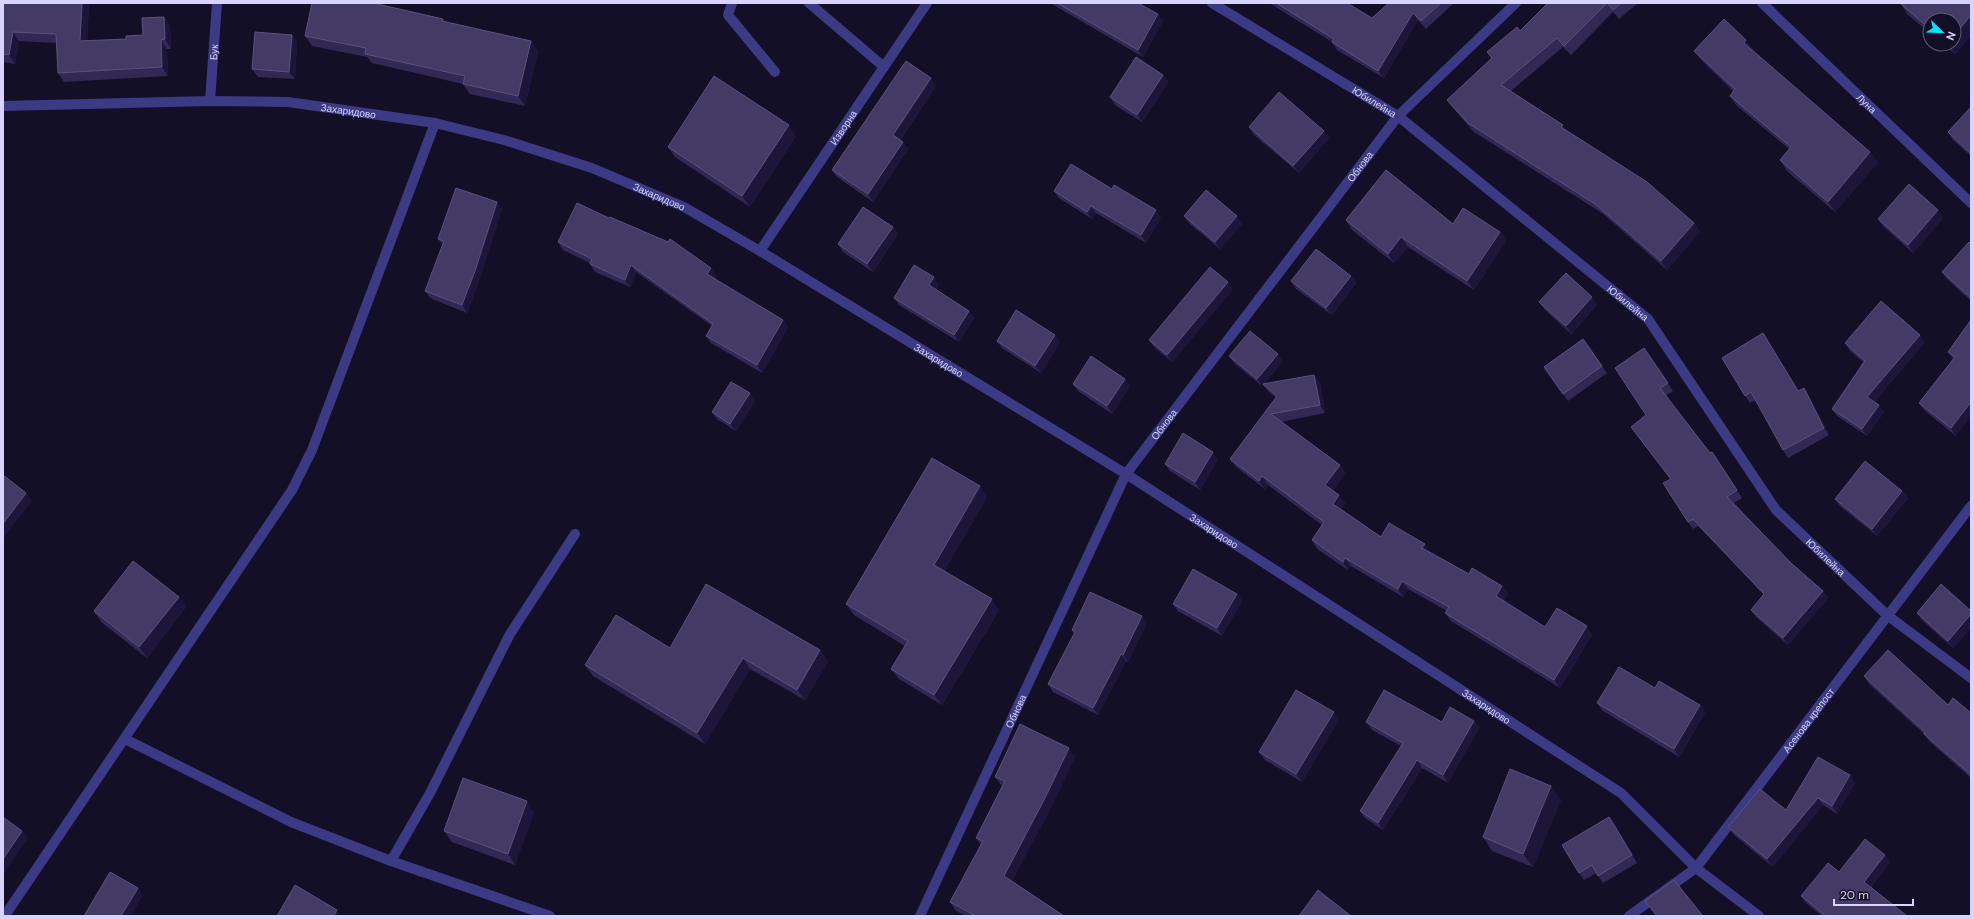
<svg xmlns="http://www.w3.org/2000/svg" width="1974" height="919" viewBox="0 0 1974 919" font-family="'DM Sans',sans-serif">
	<rect width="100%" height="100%" fill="#130f26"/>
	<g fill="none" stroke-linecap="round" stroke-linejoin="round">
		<!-- lane -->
		<g stroke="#3d3a85" stroke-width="10">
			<path d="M732,3L728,15L775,72"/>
			<path d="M809,3L884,67"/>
		</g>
		<!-- street -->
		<g stroke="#3d3a85" stroke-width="10">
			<path id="s1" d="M1212,3L1398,116L1648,319L1776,510L1887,615L1971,678"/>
			<path id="s2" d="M1762,3L1971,203"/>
			<path id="s3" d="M210,101L217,3"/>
			<path id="s4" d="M3,106L210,101L288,102L435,123L504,140L592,168L684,207L760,251L1126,474L1621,793L1696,868L1759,916"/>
			<path id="s5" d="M760,251L927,3"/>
			<path d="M125,739L291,822L391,861L550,916"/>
			<path d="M391,861L430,793L510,634L575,534"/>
			<path d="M6,914L292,490L312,450L435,123"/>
			<path id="s6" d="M920,916L1126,474L1398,116L1516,3"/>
			<path id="s7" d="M1629,916L1696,868L1971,506"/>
		</g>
	</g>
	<!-- wall -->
	<g fill="#312854">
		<path d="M3,3H89L87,41L126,39L143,35L164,17L170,26L171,49H167L168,76L64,82L58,73L57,43L19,41L15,64L3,62Z"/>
		<path d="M1050,3H1138L1163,21L1143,57Z"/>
		<path d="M1269,3H1347L1372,18L1389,3H1454L1426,29L1418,20L1384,78L1337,50L1332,42Z"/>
		<path d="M1548,3H1638L1619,19L1613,12L1571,55L1563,47L1511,91L1563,125L1567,132L1694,223L1700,232L1667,270L1602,213L1474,132L1454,109L1447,100L1492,58L1487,52L1520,31Z"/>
		<path d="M1971,3V35L1955,54L1943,44H1954L1930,20V33L1908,15L1901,4Z"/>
		<path d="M443,19L445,22L538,51L525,106L470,94L463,84L372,63L367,57L312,46L305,36Z"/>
		<path d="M292,35L297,42L295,79L258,77L252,69Z"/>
		<path d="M1754,50L1753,51L1878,162L1835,212L1787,171L1780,160L1789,149L1737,106L1730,96L1733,91L1702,61L1694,51Z"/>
		<path d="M1163,75L1168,82L1142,122L1115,105L1110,97Z"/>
		<path d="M936,86L900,140L903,142L908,149L873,202L837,177L832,170Z"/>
		<path d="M1971,107V156L1953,140L1948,132Z"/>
		<path d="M1249,127L1324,131L1329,138L1299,173L1254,135Z"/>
		<path d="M796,136L750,207L675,157L668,147Z"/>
		<path d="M1112,189L1161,218L1146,243L1096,213L1092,219L1059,198L1054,191Z"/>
		<path d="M502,209L480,278L467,313L430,298L425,291L443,245L438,239Z"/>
		<path d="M1938,210L1943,218L1913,253L1883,226L1878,219Z"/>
		<path d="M1184,216L1242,224L1220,249L1189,223Z"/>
		<path d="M1346,220L1453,224L1500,232L1506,241L1474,290L1408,247L1394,263L1352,230Z"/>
		<path d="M893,227L898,234L873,272L843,252L838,244Z"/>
		<path d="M558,242L717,276L714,279L783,320L788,327L762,373L711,343L706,336L712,326L636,272L630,287L595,272L590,264V263L563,250Z"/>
		<path d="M1971,244V301L1947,279L1942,272Z"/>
		<path d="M1351,276L1356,283L1332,315L1296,289L1291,281Z"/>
		<path d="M939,285L936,290L969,311L974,318L959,342L899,305L894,298Z"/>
		<path d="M1233,289L1172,362L1154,347L1149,340Z"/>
		<path d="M1539,302L1597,305L1571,334L1545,310Z"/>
		<path d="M1971,320L1956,436L1924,410L1919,403L1953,359L1948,352Z"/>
		<path d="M1583,339L1607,373L1568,401L1544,367Z"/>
		<path d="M997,341L1060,342L1041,373L1002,348Z"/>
		<path d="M1768,341L1799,391L1804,388L1809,396L1829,435L1788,458L1783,450L1756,400L1750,403L1745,396Z"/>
		<path d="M1925,342L1874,402L1884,412L1867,436L1837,416L1832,409L1863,362L1850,351L1845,343Z"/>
		<path d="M1644,348L1673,391L1665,396L1710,453L1712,452L1742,498L1734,503L1791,563L1823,591L1828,598L1788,645L1756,617L1751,610L1764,595L1698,526L1693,529L1688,522L1670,479L1631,427L1646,415Z"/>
		<path d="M1229,356L1283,361L1264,384L1320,383L1325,413L1281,422L1340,465L1345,473L1333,491L1339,495L1345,503L1341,509L1381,537L1430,552L1469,574L1502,586L1508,594L1504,601L1545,627L1592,635L1560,688L1451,621L1445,613L1447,611L1408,589L1403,597L1351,566L1348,570L1317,549L1312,540L1322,525L1268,485L1265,489L1236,467L1230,459L1276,398L1269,392L1263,385L1262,386L1234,363Z"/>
		<path d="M1125,379L1130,386L1112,414L1078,391L1073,384Z"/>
		<path d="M755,401L736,431L717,419L712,412Z"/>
		<path d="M1218,459L1200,490L1170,471L1165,464Z"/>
		<path d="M1902,491L1908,498L1877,536L1840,506L1835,499Z"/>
		<path d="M987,497L944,571L999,610L942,705L899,679L891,669L905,646L854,615L846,604Z"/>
		<path d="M1237,594L1242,601L1222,636L1178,611L1173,604Z"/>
		<path d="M179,597L186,607L147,658L101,622L94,611Z"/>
		<path d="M1971,611V628L1953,648L1922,620L1917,613Z"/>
		<path d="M1147,623L1128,662L1126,661L1098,715L1053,692L1048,684L1074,634L1072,630Z"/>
		<path d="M670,648L820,650L828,661L805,700L750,669L705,744L593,676L585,665Z"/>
		<path d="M1864,676L1971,713V778L1929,741L1924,734L1869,684Z"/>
		<path d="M1655,688L1700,705L1705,713L1679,757L1603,711L1597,703Z"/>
		<path d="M1339,719L1302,782L1265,760L1259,752Z"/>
		<path d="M1474,721L1479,728L1448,783L1422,768L1383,830L1365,818L1360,811L1401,746L1372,730L1366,722H1442Z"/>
		<path d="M1075,757L1050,809L1012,881L1064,916H966L956,911L950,902L981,845L976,838L1002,786L995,777Z"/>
		<path d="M1855,783L1837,814L1823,805L1773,867L1734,835L1728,827L1786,810Z"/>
		<path d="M1561,800L1533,867L1492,851L1483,837Z"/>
		<path d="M534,812L515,865L452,842L444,831Z"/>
		<path d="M1609,817L1615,824L1637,863L1603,883L1596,873L1584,880L1579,873Z"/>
		<path d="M1890,862L1871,887L1907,916H1822L1806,903L1801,896L1839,872Z"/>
	</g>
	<!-- shaded-wall -->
	<g fill="#1d163a">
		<path d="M82,3H89L87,50L80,41Z"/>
		<path d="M1413,13L1418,20L1384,78L1378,71Z"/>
		<path d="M1158,14L1163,21L1143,57L1138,50Z"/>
		<path d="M1971,15V35L1955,54L1948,44H1954V36Z"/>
		<path d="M164,17L170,26L171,49L165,39Z"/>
		<path d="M13,32L19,41L15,64L9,55Z"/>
		<path d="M292,35L297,42L295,79L289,72Z"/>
		<path d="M161,40L167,49L168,76L162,67Z"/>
		<path d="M1746,40L1754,50L1751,53L1744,43Z"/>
		<path d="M531,41L538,51L525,106L518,96Z"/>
		<path d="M1163,75L1168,82L1142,122L1137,115Z"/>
		<path d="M931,78L936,86L898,142L893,135Z"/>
		<path d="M789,125L796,136L750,207L742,196Z"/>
		<path d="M1563,125L1569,134L1561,127Z"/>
		<path d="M1324,131L1329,138L1299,173L1293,166Z"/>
		<path d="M903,142L908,149L873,202L868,194Z"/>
		<path d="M1870,152L1878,162L1835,212L1828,202Z"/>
		<path d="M497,202L502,209L480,278L467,313L462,305Z"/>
		<path d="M1091,206L1096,213L1092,219L1087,212Z"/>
		<path d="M1156,210L1161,218L1146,243L1141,235Z"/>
		<path d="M1938,210L1943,218L1913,253L1908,245Z"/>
		<path d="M1237,216L1242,224L1220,249L1215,242Z"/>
		<path d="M1694,223L1700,232L1667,270L1661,261Z"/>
		<path d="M893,227L898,234L873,272L867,264Z"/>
		<path d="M1500,232L1506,241L1474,290L1467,281Z"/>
		<path d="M1401,237L1408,247L1394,263L1388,254Z"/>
		<path d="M631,265L636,272L630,287L625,280Z"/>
		<path d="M711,268L717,276L712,282L707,274Z"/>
		<path d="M1351,276L1356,283L1332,315L1326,308Z"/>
		<path d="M934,277L939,285L934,293L929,285Z"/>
		<path d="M1228,282L1233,289L1172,362L1167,355Z"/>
		<path d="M1592,297L1597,305L1571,334L1566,326Z"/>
		<path d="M969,311L974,318L959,342L954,335Z"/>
		<path d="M783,320L788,327L762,373L757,365Z"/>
		<path d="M1763,333L1768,341L1804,399L1798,391Z"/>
		<path d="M1055,335L1060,342L1041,373L1035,366Z"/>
		<path d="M1920,335L1925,342L1872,404L1867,397Z"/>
		<path d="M1278,354L1283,361L1262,386L1257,379Z"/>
		<path d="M1314,375L1320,383L1325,413L1320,405Z"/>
		<path d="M1125,379L1130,386L1112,414L1107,406Z"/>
		<path d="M1804,388L1809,396L1829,435L1824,428Z"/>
		<path d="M750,393L755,401L736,431L730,424Z"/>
		<path d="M1971,402V416L1956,436L1951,428Z"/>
		<path d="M1879,405L1884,412L1867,436L1862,429Z"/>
		<path d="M1213,452L1218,459L1200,490L1195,482Z"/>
		<path d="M1340,465L1345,473L1331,494L1325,485Z"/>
		<path d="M1262,476L1268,485L1265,489L1259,481Z"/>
		<path d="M980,486L987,497L941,576L934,565Z"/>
		<path d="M1902,491L1908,498L1877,536L1872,529Z"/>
		<path d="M26,493L32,501L3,538V524Z"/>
		<path d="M1339,495L1345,503L1339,512L1333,504Z"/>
		<path d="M1425,544L1430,552L1428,556L1422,548Z"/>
		<path d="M1345,558L1351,566L1348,570L1343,562Z"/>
		<path d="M1402,581L1408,589L1403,597L1398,589Z"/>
		<path d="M1502,586L1508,594L1502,605L1496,596Z"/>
		<path d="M1823,591L1828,598L1788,645L1783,638Z"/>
		<path d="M1237,594L1242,601L1222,636L1217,628Z"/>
		<path d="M179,597L186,607L147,658L139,647Z"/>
		<path d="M992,599L999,610L942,705L934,695Z"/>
		<path d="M1971,614V628L1953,648L1948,641Z"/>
		<path d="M1142,616L1147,623L1128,662L1123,655Z"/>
		<path d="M1587,626L1592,635L1560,688L1554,680Z"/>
		<path d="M820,650L828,661L805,700L797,690Z"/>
		<path d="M1121,654L1126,661L1098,715L1093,708Z"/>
		<path d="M743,658L750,669L705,744L697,733Z"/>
		<path d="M1700,705L1705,713L1679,757L1674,749Z"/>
		<path d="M1334,712L1339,719L1302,782L1296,774Z"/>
		<path d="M1474,721L1479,728L1448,783L1443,775Z"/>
		<path d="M1069,748L1075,757L1050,809L1010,885L1004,876Z"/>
		<path d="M1417,760L1422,768L1383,830L1378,823Z"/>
		<path d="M1850,775L1855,783L1837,814L1832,806Z"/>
		<path d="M1551,786L1561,800L1533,867L1523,854Z"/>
		<path d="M1818,798L1823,805L1773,867L1767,859Z"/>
		<path d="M527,801L534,812L515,865L508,854Z"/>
		<path d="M1609,817L1615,824L1637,863L1632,855Z"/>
		<path d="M22,831L28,838L3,874V859Z"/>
		<path d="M1885,855L1890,862L1869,889L1864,882Z"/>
		<path d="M138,888L143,895L131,916H121Z"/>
		<path d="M337,910L341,916H334Z"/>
	</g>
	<!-- building -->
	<g fill="#433a66" stroke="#5a527e">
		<path d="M3,3H82L80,41L126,39V36L143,35L142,18L164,17L165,39L161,40L162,67L58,73L56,34L13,32L9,55L3,54Z"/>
		<path d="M312,3H373L443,19L442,21L531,41L518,96L463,84L465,76L365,54L366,48L305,36Z"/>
		<path d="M1057,3H1138L1158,14L1138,50Z"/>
		<path d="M1276,3H1347L1372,18L1389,3H1441L1421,21L1413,13L1378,71L1332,42L1334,39Z"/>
		<path d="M1548,3H1621L1613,10L1607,3L1564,46L1557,38L1501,85L1563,125L1561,127L1647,182L1694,223L1661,261L1595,204L1468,123L1447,100L1492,58L1487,52L1517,27L1520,31Z"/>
		<path d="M1902,3H1971V15L1954,36V20H1930V29L1901,4Z"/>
		<path d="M1724,19L1746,40L1744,43L1870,152L1828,202L1780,160L1791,147L1730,96L1735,89L1694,51Z"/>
		<path d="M255,32L292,35L289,72L252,69Z"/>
		<path d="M1136,57L1163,75L1137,115L1110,97Z"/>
		<path d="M906,61L931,78L893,135L903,142L868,194L832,170Z"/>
		<path d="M714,76L789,125L742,196L668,147Z"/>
		<path d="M1279,92L1324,131L1293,166L1249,127Z"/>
		<path d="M1971,107V154L1948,132Z"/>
		<path d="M1071,164L1112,189L1114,185L1156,210L1141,235L1091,206L1087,212L1054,191Z"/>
		<path d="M1386,170L1453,224L1463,208L1500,232L1467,281L1401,237L1388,254L1346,220Z"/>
		<path d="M1909,184L1938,210L1908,245L1878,219Z"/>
		<path d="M456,188L497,202L475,271L462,305L425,291L444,241L438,239Z"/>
		<path d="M1206,190L1237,216L1215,242L1184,216Z"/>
		<path d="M577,203L609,218L610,217L668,242L670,239L711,268L707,274L783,320L757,365L706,336L713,324L631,265L625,280L590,264L592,259L558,242Z"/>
		<path d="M863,207L893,227L867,264L838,244Z"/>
		<path d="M1969,242L1971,244V298L1942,272Z"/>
		<path d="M1316,249L1351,276L1326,308L1291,281Z"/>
		<path d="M914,265L934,277L929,285L969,311L954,335L894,298Z"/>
		<path d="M1210,267L1228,282L1167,355L1149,340Z"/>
		<path d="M1566,273L1592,297L1566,326L1539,302Z"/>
		<path d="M1881,301L1920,335L1867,397L1879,405L1862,429L1832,409L1865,361L1845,343Z"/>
		<path d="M1016,310L1055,335L1035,366L997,341Z"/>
		<path d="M1971,320V402L1951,428L1919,403L1955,357L1948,352Z"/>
		<path d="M1250,331L1278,354L1257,379L1229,356Z"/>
		<path d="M1763,333L1798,391L1804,388L1824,428L1783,450L1751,392L1745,396L1722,358Z"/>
		<path d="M1583,339L1602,366L1563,394L1544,367Z"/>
		<path d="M1644,348L1668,383L1660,388L1710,453L1712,452L1737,490L1727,497L1791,563L1823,591L1783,638L1751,610L1764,594L1693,519L1688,522L1663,483L1671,479L1631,427L1646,415L1615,368Z"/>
		<path d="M1091,356L1125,379L1107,406L1073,384Z"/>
		<path d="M1314,375L1320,405L1271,414L1340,465L1325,485L1339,495L1333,504L1381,537L1389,523L1425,544L1422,548L1469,574L1472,568L1502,586L1496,596L1545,627L1557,608L1587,626L1554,680L1445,613L1449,607L1402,581L1398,589L1345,558L1343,562L1312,540L1324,522L1262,476L1259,481L1230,459L1277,396L1263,384Z"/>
		<path d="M731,382L750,393L730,424L712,412Z"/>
		<path d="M1183,433L1213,452L1195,482L1165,464Z"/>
		<path d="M932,458L980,486L934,565L992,599L934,695L891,669L908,641L846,604Z"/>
		<path d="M1865,461L1902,491L1872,529L1835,499Z"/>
		<path d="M3,475L26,493L3,524Z"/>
		<path d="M133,561L179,597L139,647L94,611Z"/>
		<path d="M1193,569L1237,594L1217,628L1173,604Z"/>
		<path d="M706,584L820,650L797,690L743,658L697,733L585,665L616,615L670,648Z"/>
		<path d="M1941,584L1971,611V614L1948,641L1917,613Z"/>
		<path d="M1090,592L1142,616L1123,655L1121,654L1093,708L1048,684L1075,632L1072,630Z"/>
		<path d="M1888,650L1948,705L1953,698L1971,713V775L1924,734L1925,732L1864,676Z"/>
		<path d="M1619,667L1655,688L1659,681L1700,705L1674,749L1597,703Z"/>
		<path d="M1296,690L1334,712L1296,774L1259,752Z"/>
		<path d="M1384,690L1442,722L1450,707L1474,721L1443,775L1417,760L1378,823L1360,811L1403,743L1366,722Z"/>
		<path d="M1020,724L1069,748L1044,800L1004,876L1064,916H976L950,902L983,841L976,838L1005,781L995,777Z"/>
		<path d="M1818,757L1850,775L1832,806L1818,798L1767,859L1728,827L1760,789L1786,810Z"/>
		<path d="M1510,769L1551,786L1523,854L1483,837Z"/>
		<path d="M463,778L527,801L508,854L444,831Z"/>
		<path d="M3,817L22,831L3,859Z"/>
		<path d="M1609,817L1632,855L1598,876L1592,865L1579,873L1562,845Z"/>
		<path d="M1865,839L1885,855L1864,882L1907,916H1826L1801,896L1828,863L1839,872Z"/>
		<path d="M110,872L138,888L121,916H84Z"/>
		<path d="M1674,880L1703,916H1657L1645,901Z"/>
		<path d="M295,885L337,910L334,916H277Z"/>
		<path d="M1318,890L1351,916H1299Z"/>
	</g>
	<g text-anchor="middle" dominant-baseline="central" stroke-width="3.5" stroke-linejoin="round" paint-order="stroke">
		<!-- street labels -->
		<g font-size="10" fill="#d9d4ff" stroke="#130f26">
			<text stroke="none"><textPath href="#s3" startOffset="49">Бук</textPath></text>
			<text stroke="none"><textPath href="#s1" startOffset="190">Юбилейна</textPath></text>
			<text stroke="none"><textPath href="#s2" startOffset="145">Луна</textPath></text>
			<text stroke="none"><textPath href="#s4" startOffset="346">Захаридово</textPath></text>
			<text stroke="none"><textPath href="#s5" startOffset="149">Изворна</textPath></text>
			<text stroke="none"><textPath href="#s6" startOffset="874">Обнова</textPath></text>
			<text stroke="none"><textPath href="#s4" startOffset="670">Захаридово</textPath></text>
			<text stroke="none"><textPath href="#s1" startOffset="514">Юбилейна</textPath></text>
			<text stroke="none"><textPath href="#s4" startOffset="994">Захаридово</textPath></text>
			<text stroke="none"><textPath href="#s6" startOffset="550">Обнова</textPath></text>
			<text stroke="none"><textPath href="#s4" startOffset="1318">Захаридово</textPath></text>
			<text stroke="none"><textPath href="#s1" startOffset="838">Юбилейна</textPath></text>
			<text stroke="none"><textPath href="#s4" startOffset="1642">Захаридово</textPath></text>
			<text stroke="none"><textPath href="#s6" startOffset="226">Обнова</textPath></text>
			<text stroke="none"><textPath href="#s7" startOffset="268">Асенова крепост</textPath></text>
		</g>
	</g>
	<!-- border -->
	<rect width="1974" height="919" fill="none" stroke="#d9d4ff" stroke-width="8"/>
	<!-- north arrow -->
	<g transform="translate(1942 32) rotate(113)"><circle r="19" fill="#130f26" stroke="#625e7d"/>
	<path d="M0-3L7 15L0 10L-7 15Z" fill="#00e5ff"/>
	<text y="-6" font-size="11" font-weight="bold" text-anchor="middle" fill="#d9d4ff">N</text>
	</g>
	<!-- scale -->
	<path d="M1834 899v6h79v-6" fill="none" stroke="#d9d4ff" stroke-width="2"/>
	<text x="1840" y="899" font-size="12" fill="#d9d4ff" stroke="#130f26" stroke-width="3" paint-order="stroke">20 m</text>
</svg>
